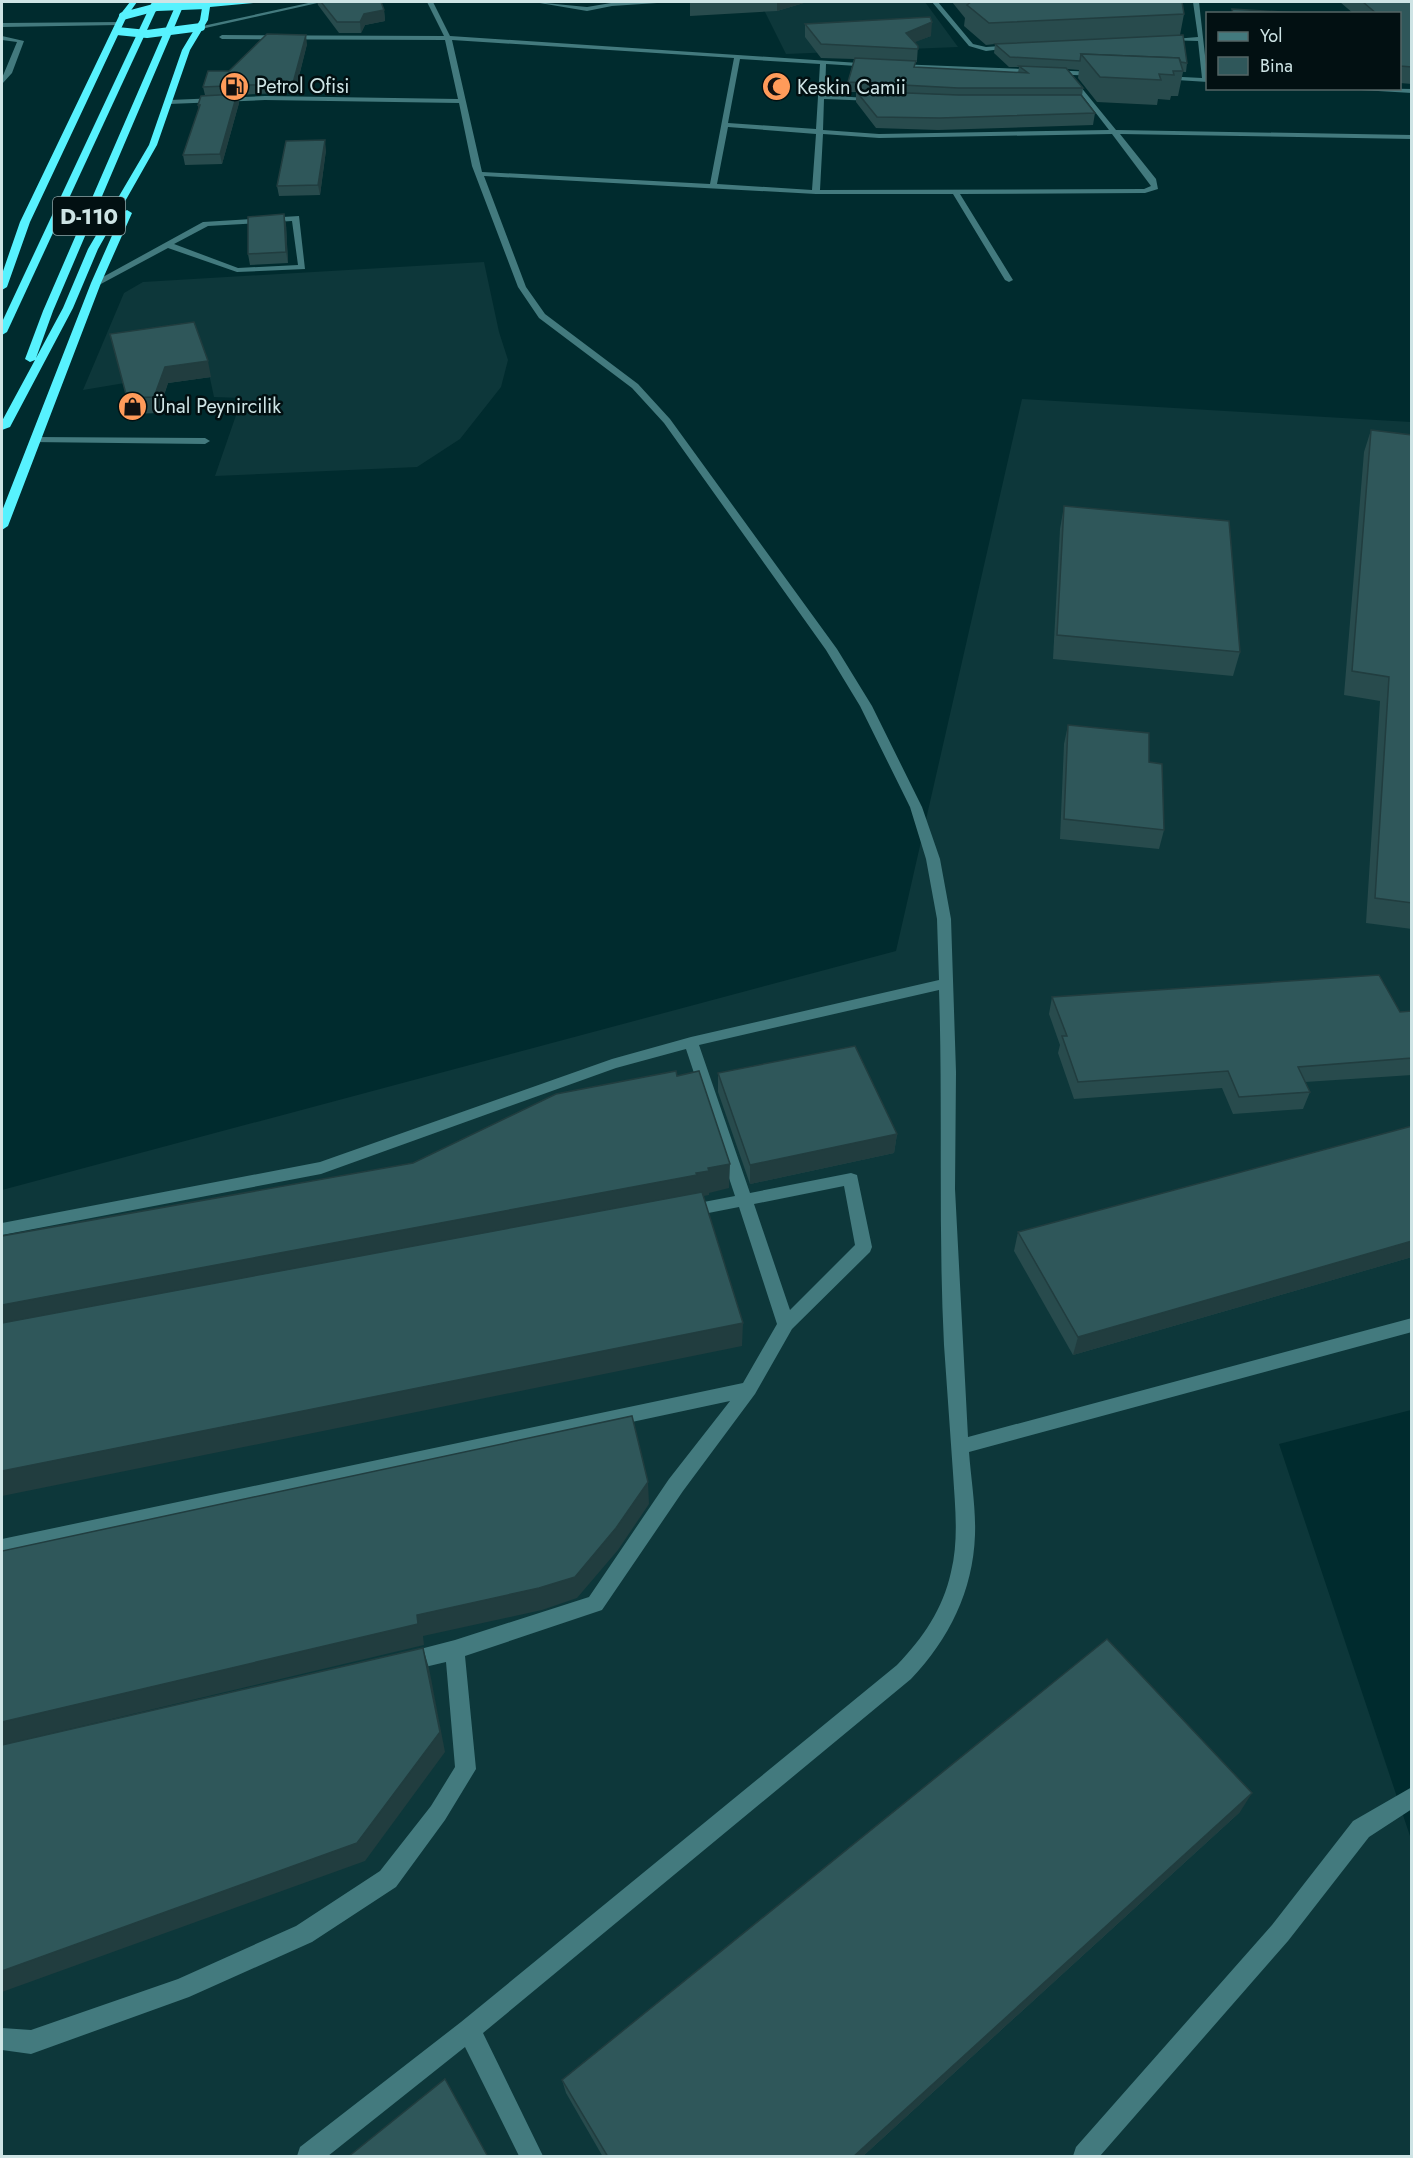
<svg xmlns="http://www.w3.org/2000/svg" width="1413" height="2158" viewBox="0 0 1413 2158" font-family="Jost,sans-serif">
	<rect width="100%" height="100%" fill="#002b2e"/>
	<!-- built -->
	<g fill="#0d373a">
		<path d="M760,2H925L958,47L786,54Z"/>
		<path d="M484,262L499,332L508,360L501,387L460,439L417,467L215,476L242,398L214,397L208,369L83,390L124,293L143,282Z"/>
		<path d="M1022,399L1411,422V1410L1279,1444L1411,1839V2156H2V1190L896,951Z"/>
	</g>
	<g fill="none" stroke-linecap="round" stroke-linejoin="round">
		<!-- minor -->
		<g fill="#437a7e" fill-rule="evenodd">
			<path d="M313,2H322L201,29L198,27Z"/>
			<path d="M427,2H433L450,36L874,64L872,67L826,64L825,95L878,99L875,101L824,99L823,130L879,134L1109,130L1068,77L1071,75L1116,130L1412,135V139L1120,134L1156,179L1158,189L1145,193L960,194L1013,280L1009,282L1005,280L953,194H816L484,176L526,287L545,314L638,384L670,419L837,649L872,706L922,807L940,859L951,919L956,1072L955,1189L968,1437L1412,1318V1332L969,1452C971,1479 976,1508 975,1535C973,1591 949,1639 911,1679L483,2033L543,2156H519L465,2047L328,2156H297L300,2147L461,2022L897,1665C923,1638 943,1609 951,1572C959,1539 955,1506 953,1473C950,1430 947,1388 944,1345C938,1227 943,1109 939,990L699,1045L750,1193L851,1173L857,1175L872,1247L870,1252L792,1329L755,1394L683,1491L602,1610L465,1656L476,1769L445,1820L396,1887L312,1942L189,1997L31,2054L2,2050V2028L31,2030L178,1979L296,1926L380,1871L431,1806L455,1767L446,1662L408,1671L401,1668L398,1661L401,1654L455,1640L589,1597L669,1479L730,1401L2,1557V1539L743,1383L777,1324L739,1207L688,1217L682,1215L680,1211L682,1207L688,1205L735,1196L686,1049L616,1068L321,1174L2,1235V1223L320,1162L612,1059L691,1037L939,980L937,919L926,859L910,807L860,706L826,650L664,423L632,388L539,318L518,287L472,166L459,103L265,100L169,104L166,102L169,100L265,96L458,99L445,40L222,39L219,37L222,35L444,36ZM452,40L734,58L710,184L482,172ZM740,59L820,64L816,129L728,123ZM728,127L816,134L812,190L717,184ZM823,134L879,138L1112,134L1151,186L1144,189L820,190ZM844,1186L855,1245L790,1310L754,1204Z"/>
			<path d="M534,2L587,7L617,2H672L612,6L587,11Z"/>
			<path d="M932,2H938L973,44L986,47L1015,45L1018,47L986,51L969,46Z"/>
			<path d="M1193,2H1199L1208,82L1161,79L1163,76L1202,78L1198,41L1162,40L1198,37Z"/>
			<path d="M121,22L119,25L2,27V23Z"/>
			<path d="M2,36L24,41L12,73L2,84V78L17,42L2,40Z"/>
			<path d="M896,64L1097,72L1100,74L1097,76L894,67Z"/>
			<path d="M1358,88L1412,89V93L1361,90Z"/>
			<path d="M299,216L305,269L237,272L168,248L99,285L92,283L203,222ZM292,221L298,265L238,268L174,244L208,226Z"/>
			<path d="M34,437L205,438L210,441L205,444L31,442V438Z"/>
			<path d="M1412,1787V1809L1369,1837L1288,1941L1100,2156H1073L1076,2147L1272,1925L1353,1821Z"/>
		</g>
		<!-- highway -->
		<g fill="#57f2fe" fill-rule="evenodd">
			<path d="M130,2H137L127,16L30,222L7,287L2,290V274L20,222L119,16Z"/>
			<path d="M152,2H160L7,332L2,335V322Z"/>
			<path d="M177,2H185L53,311L36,358L63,308L88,249L149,145L182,50L200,20L203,2H263L210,7L208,20L190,50L157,145L98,249L73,308L10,427L2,430V421L35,360L30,362L25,359L43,311Z"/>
			<path d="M127,210L132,213L101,283L8,526L2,530V511L91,283L122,213Z"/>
		</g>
		<!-- highway-bridge -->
		<g stroke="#57f2fe" stroke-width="8">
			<path d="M123,16L157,7L206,5"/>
			<path d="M117,31L147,34L201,27"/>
		</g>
	</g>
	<!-- wall -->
	<g fill="#284b4d">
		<path d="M317,2H381L384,10L385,21L365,25L361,33H339L318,5Z"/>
		<path d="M690,2H807L777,11L690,16Z"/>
		<path d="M952,2H1182L1184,14L1180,35L1187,63L1186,72H1183L1178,96H1171L1170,100L1158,99L1157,105L1097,102L1078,78L1079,70L1067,69L1083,88L1082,96L1095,113L1093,125L938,130L876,128L856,102V92H847L848,82L854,59L821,58L805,37V24L931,36L914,42L918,46L917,60V62H915V67L1018,73L1019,67H1009L994,53L995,44L986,45L964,26L965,18Z"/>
		<path d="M1340,2H1412V84L1400,83V14H1354Z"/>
		<path d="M307,44L295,92L238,95L239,103L222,164L185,165L183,155L199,110L198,105L205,95L203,87L229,71Z"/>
		<path d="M326,150L320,195L279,196L277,186Z"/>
		<path d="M284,214L286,225L288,263L250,265L248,254Z"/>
		<path d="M110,334L211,377L168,383L158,413L131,414Z"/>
		<path d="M1371,430L1412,435V929L1366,923L1380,701L1344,695L1364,452Z"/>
		<path d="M1064,506L1240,652L1233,676L1053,659L1060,529Z"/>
		<path d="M1068,725L1164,830L1159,849L1060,839L1064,744Z"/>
		<path d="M1052,997L1400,1012L1412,1011V1075L1305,1082L1310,1092L1303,1109L1233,1114L1222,1088L1074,1099L1058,1053L1060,1045L1049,1014Z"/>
		<path d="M718,1073L897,1134L894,1153L750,1184L718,1092Z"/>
		<path d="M1412,1126V1257L1073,1355L1014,1251L1018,1232Z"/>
		<path d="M1240,1812L862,2157H603L566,2093L562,2080Z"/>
	</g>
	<!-- shaded-wall -->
	<g fill="#213d3f">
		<path d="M777,2H807L777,11Z"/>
		<path d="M384,10L385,21L365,25L361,33L360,22L364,14Z"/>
		<path d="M932,22L931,36L905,46L906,33Z"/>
		<path d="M306,35L307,44L295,92L293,83Z"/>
		<path d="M237,94L239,103L222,164L220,154Z"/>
		<path d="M325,140L326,150L320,195L318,185Z"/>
		<path d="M284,214L286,225L288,263L286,252Z"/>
		<path d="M208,361L211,377L168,383L158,413L154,397L165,367Z"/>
		<path d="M897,1134L894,1153L750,1184V1165Z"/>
		<path d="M730,1164L729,1188L709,1193V1195L2,1332V1305L696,1173L708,1168Z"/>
		<path d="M1412,1241V1257L1073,1355L1078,1337Z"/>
		<path d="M743,1323L742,1346L2,1496V1471Z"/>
		<path d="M648,1482L649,1504L618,1550L577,1598L542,1610L423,1636L424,1645L2,1745V1722L417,1615Z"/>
		<path d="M423,1648L429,1668L445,1752L365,1861L2,1992V1971Z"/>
		<path d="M1252,1793L1240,1812L862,2157H853Z"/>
	</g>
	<!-- building -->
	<g fill="#2f575a" stroke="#213d3f" stroke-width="1.5">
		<path d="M321,2H381L384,10L364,14L360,22H337Z"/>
		<path d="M971,2H1182L1184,14L989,23L967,5Z"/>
		<path d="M1363,2H1412V67L1400,66V14H1377Z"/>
		<path d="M1232,9L1316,14H1233Z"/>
		<path d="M930,17L932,22L906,33L918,46V49L821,44L805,24Z"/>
		<path d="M267,34L306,35L293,83L203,87L208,71H229Z"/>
		<path d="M1183,35L1187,63L1181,62L1179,58L1081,54L1080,61L1010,57L995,44Z"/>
		<path d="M1081,54L1179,58L1183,71H1173L1174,75L1159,74L1161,80L1100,77Z"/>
		<path d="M855,58L916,61L914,67L1028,73L1019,66L1066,68L1083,88H958L848,82Z"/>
		<path d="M856,91L958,95H1081L1095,113L940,118L877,117Z"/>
		<path d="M237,94L220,154L183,155L200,105H198L201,96Z"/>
		<path d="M325,140L318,185L277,186L286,141Z"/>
		<path d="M284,214L286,252L248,254V217Z"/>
		<path d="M194,322L208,361L165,367L154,397L127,398L110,334Z"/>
		<path d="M1371,430L1412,435V903L1375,898L1389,677L1352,671Z"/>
		<path d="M1064,506L1229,521L1240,652L1057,635Z"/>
		<path d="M1068,725L1149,733V762L1162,764L1164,830L1064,819Z"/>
		<path d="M1379,975L1400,1012L1412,1011V1058L1298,1067L1310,1092L1239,1097L1228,1071L1078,1082L1062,1036H1067L1052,997Z"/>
		<path d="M855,1046L897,1134L750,1165L718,1073Z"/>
		<path d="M676,1071L677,1076L699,1071L730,1164L708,1168L709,1171L696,1173L697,1175L2,1305V1236L413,1163L556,1094Z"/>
		<path d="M1412,1126V1241L1078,1337L1018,1232Z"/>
		<path d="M702,1192L743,1323L2,1471V1323Z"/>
		<path d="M632,1416L648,1482L616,1528L575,1577L539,1588L417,1615L418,1624L2,1722V1551Z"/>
		<path d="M1107,1639L1252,1793L853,2157H608L562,2080Z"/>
		<path d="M423,1648L440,1732L357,1843L2,1971V1745Z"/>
		<path d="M445,2079L488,2157H348Z"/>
	</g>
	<!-- icons -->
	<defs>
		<symbol id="fuel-disc" viewBox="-11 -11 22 22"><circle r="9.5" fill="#ff9b5a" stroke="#021012"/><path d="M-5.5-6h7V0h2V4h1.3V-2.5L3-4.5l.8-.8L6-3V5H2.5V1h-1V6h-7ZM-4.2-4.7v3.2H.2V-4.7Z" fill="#111"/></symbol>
		<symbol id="mosque-disc" viewBox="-11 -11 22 22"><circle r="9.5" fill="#ff9b5a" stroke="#021012"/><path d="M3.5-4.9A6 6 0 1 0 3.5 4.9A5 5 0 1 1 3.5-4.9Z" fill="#111"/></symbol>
		<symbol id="shop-disc" viewBox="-11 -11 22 22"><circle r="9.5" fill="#ff9b5a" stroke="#021012"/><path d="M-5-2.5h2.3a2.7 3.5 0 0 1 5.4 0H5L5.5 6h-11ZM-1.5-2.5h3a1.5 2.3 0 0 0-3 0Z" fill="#111"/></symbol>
	</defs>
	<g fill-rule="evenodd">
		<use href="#fuel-disc" x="218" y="70" width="33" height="33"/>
		<use href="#mosque-disc" x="760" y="70" width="33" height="33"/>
		<use href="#shop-disc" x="116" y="390" width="33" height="33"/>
	</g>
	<g text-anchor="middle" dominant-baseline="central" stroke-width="5" stroke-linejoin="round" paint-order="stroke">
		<!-- far-poi labels -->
		<g font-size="20" fill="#cee4e5" stroke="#021012" text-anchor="start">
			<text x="256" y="86">Petrol Ofisi</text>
			<text x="797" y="87">Keskin Camii</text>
			<text x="153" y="406">Ünal Peynircilik</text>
		</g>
		<!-- shield labels -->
		<rect fill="#021012" stroke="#91a4a6" stroke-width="1.5" x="53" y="197" width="72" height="38" rx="4.5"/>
		<g font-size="22" font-weight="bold" fill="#cee4e5">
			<text x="89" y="216">D-110</text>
		</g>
	</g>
	<!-- border -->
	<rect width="1413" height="2158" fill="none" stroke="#cee4e5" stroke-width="6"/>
	<!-- legend -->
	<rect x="1206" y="12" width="195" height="78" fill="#021012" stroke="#546566" stroke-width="1.5"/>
	<rect x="1218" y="32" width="30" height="9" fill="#437a7e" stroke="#546566" stroke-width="1.5"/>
	<text x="1260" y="42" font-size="18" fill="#cee4e5">Yol</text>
	<rect x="1218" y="57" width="30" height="18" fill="#2f575a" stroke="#546566" stroke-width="1.5"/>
	<text x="1260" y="72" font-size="18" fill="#cee4e5">Bina</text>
</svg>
